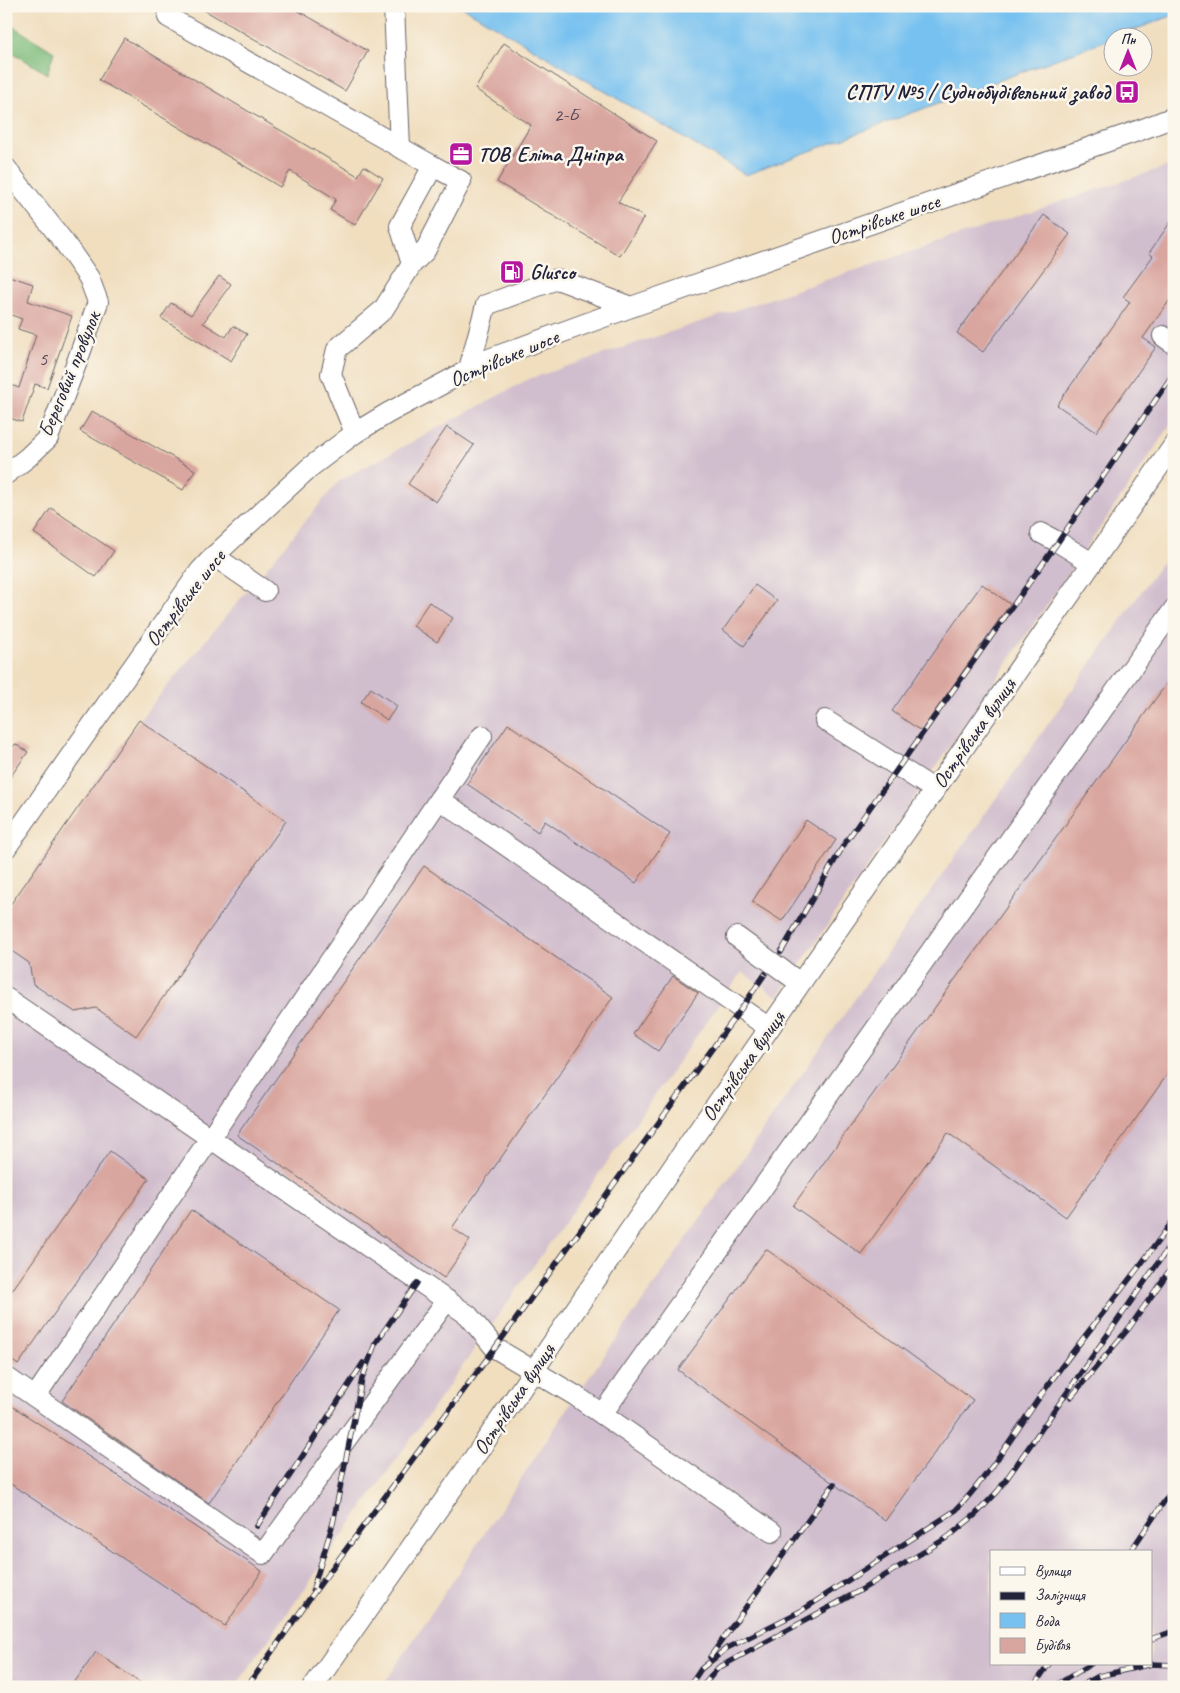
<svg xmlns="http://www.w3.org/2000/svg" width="1180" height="1693" viewBox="0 0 1180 1693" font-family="Caveat,sans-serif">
	<rect width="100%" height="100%" fill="#fbf7ec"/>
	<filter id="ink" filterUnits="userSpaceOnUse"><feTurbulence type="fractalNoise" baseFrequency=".02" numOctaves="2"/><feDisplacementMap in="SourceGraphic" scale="10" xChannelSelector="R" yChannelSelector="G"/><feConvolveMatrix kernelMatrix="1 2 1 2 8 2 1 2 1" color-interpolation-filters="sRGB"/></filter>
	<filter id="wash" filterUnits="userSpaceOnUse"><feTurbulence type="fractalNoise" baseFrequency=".0096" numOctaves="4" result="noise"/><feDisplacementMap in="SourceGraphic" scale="20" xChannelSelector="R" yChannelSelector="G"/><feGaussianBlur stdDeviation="1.12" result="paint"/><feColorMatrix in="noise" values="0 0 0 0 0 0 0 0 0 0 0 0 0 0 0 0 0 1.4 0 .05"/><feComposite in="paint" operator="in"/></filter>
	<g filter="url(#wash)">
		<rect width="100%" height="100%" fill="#f0debf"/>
		<!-- industrial -->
		<g fill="#d0bdcd" fill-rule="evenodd">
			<path d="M1174,164V420L778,997L742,972L235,1687H6V911L139,720L339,481L529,379Z"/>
			<path d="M1174,545V1687H382L576,1396ZM991,1552H1151V1664H991Z"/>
		</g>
		<!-- forest -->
		<path fill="#7dbc7c" stroke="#506f5c" d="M6,22L54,52L47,74L6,48Z"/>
		<!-- water -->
		<path fill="#77c1f0" stroke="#4c7296" d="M461,6H1174V15L746,175Z"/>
		<g id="blocks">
			<!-- building -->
			<g fill="#d9a69f">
				<path d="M197,6H290L368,51L345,91Z"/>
				<path d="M124,38L358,176L364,166L383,178L355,225L330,210L336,199L290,171L280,187L99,80Z"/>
				<path d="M504,43L657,141L618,202L644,217L620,256L497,182L531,125L475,89Z"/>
				<path d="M1044,215L1070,234L983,352L957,333Z"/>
				<path d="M1174,217V294L1143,338L1156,347L1096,432L1057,405L1130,302L1123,297L1153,256L1149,253Z"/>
				<path d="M6,275L33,284L28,301L72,316L47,388L35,384L22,422L6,417V383L19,388L36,335L18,329L22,319L6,313Z"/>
				<path d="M219,276L231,284L203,323L226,337L233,326L247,334L231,361L161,318L171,303L191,315Z"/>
				<path d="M92,411L195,470L183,490L80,431Z"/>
				<path d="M447,427L474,445L436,502L408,484Z"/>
				<path d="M51,508L114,551L96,577L34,533Z"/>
				<path d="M982,584L1010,604L921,731L892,711Z"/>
				<path d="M755,585L777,601L744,646L723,630Z"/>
				<path d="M429,602L453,618L437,642L413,626Z"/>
				<path d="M1174,673V1065L1066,1217L948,1133L861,1254L793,1206Z"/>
				<path d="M371,688L397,706L387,720L361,702Z"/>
				<path d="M139,720L286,821L136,1036L96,1008L75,1012L33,984L29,963L6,947V911Z"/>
				<path d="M508,724L670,834L636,883L545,821L538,832L467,784Z"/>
				<path d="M15,744L28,752L6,783V757Z"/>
				<path d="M806,820L836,840L782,921L752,902Z"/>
				<path d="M424,866L613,997L452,1228L470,1240L444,1278L237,1135Z"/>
				<path d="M673,976L698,993L658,1051L633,1034Z"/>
				<path d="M110,1151L149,1179L18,1365L6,1356V1299Z"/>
				<path d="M191,1210L339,1310L209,1503L62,1401Z"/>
				<path d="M766,1249L973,1400L885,1521L678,1370Z"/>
				<path d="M6,1402L262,1571L225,1626L6,1481Z"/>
				<path d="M96,1652L146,1687H71Z"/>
			</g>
		</g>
	</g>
	<g filter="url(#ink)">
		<use href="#blocks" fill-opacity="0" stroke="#6a6469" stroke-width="1"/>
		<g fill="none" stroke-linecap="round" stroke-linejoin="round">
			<defs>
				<g id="minor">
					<path d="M394,6L400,148"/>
					<path d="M168,17L433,166L400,226L412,264"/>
					<path d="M6,168L64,242L89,278L98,302L78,359L48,438L27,458L6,474"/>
					<path d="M1163,336L1174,344"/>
					<path d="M469,369L486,305L557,279L631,307"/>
					<path d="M355,433L331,374L337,349L383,310L412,264L425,251L461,181L433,166"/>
					<path d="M1041,533L1058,542L1092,563"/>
					<path d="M214,556L265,591"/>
					<path d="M825,720L935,790"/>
					<path d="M439,799L769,1028"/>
					<path d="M6,848L200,571L214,556L309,468L355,433L388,413L489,359L631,307L1143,129L1174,117"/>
					<path d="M737,937L800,983"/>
					<path d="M6,998L468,1315L495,1348L576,1396L772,1532"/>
					<path d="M6,1377L263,1554L447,1300"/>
					<path d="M35,1397L482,736"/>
					<path d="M602,1414L1174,609"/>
					<path d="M313,1687L469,1465L673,1167L1174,445"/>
				</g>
			</defs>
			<!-- minor casing -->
			<use href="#minor" stroke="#6a6469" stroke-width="22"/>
			<!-- minor -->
			<use href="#minor" stroke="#fff" stroke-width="20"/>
			<defs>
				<g id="rail">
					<path d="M781,952L845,843L1058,542L1174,373"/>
					<path d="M1071,1397L1129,1328L1174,1264"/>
					<path d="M257,1526L363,1363"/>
					<path d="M1130,1552L1174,1487"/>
					<path d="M313,1589L333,1523L362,1379L375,1344L417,1283"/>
					<path d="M1151,1639L1174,1631"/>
					<path d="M710,1657L834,1484"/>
					<path d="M247,1687L310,1598L495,1348L741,1009L765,974"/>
					<path d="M689,1687L701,1669L727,1648L801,1611L956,1510C993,1471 1020,1424 1051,1381C1091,1326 1135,1275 1174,1219"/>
					<path d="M702,1687L718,1668L861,1590L948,1537L976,1514L998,1491L1174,1240"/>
					<path d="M1033,1687L1049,1664"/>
					<path d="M1053,1687L1091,1664"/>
					<path d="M1079,1687L1099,1676L1152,1664L1174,1665"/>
				</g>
			</defs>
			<!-- rail casing -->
			<use href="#rail" stroke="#22223b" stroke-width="5.5"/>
			<!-- rail -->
			<use href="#rail" stroke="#fbf7ec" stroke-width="4" stroke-dasharray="11" stroke-linecap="butt"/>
		</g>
	</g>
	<!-- icons -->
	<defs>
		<symbol id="bus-square" viewBox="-11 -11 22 22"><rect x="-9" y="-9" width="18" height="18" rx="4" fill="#b5179e" stroke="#fbf7ec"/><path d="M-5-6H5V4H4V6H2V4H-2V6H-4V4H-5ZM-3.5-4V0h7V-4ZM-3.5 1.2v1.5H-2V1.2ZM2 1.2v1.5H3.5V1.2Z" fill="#fff"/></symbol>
		<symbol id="office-square" viewBox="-11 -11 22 22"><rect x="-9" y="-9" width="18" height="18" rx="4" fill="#b5179e" stroke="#fbf7ec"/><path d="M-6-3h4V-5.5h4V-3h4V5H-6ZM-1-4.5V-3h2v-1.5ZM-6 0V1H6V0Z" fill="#fff"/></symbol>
		<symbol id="fuel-square" viewBox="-11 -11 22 22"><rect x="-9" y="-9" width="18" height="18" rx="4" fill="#b5179e" stroke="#fbf7ec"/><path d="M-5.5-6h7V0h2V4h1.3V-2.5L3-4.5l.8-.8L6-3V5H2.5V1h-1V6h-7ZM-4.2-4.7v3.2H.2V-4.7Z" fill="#fff"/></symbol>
	</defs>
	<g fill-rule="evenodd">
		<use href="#bus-square" x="1113" y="78" width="28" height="28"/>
		<use href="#office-square" x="447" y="140" width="28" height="28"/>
		<use href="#fuel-square" x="498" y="258" width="28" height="28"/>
	</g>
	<g text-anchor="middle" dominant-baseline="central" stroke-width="5" stroke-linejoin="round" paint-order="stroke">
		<!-- number labels -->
		<g font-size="19" fill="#504354">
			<text x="566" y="115">2-Б</text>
			<text x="43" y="359">5</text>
		</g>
		<!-- poi labels -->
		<g font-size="21" font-weight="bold" fill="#22223b" stroke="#fbf7ec" text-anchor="start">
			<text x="1110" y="92" text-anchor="end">СПТУ №5 / Суднобудівельний завод</text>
			<text x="478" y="154">ТОВ Еліта Дніпра</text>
			<text x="530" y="272">Glusco</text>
		</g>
		<!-- street labels -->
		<g font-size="21" fill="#22223b" stroke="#fbf7ec">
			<text transform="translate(884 219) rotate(-19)">Острівське шосе</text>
			<text transform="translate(504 358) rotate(-23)">Острівське шосе</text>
			<text transform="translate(69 374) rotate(-68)">Береговий провулок</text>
			<text transform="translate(185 598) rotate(-52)">Острівське шосе</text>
			<text transform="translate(974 733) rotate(-55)">Острівська вулиця</text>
			<text transform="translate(743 1066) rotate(-55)">Острівська вулиця</text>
			<text transform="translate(514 1399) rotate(-56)">Острівська вулиця</text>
		</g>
	</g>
	<!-- margin -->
	<rect width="1180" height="1693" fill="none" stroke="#fbf7ec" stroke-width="25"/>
	<!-- legend -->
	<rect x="990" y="1550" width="162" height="115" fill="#fbf7ec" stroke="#a4a2a5"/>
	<rect x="1000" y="1567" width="25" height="8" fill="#ffffff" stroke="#a4a2a5"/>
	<text x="1035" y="1576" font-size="15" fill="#22223b">Вулиця</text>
	<rect x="1000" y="1592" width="25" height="8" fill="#22223b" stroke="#a4a2a5"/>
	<text x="1035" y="1600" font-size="15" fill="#22223b">Залізниця</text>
	<rect x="1000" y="1613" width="25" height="15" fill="#77c1f0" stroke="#a4a2a5"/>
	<text x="1035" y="1626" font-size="15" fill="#22223b">Вода</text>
	<rect x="1000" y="1638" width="25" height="15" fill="#d9a69f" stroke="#a4a2a5"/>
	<text x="1035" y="1650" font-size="15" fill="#22223b">Будівля</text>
	<!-- north arrow -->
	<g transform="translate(1128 52)"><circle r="24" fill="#fbf7ec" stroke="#a4a2a5"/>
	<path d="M0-4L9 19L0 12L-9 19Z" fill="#b5179e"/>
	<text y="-8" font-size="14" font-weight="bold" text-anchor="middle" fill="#22223b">Пн</text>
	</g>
</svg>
